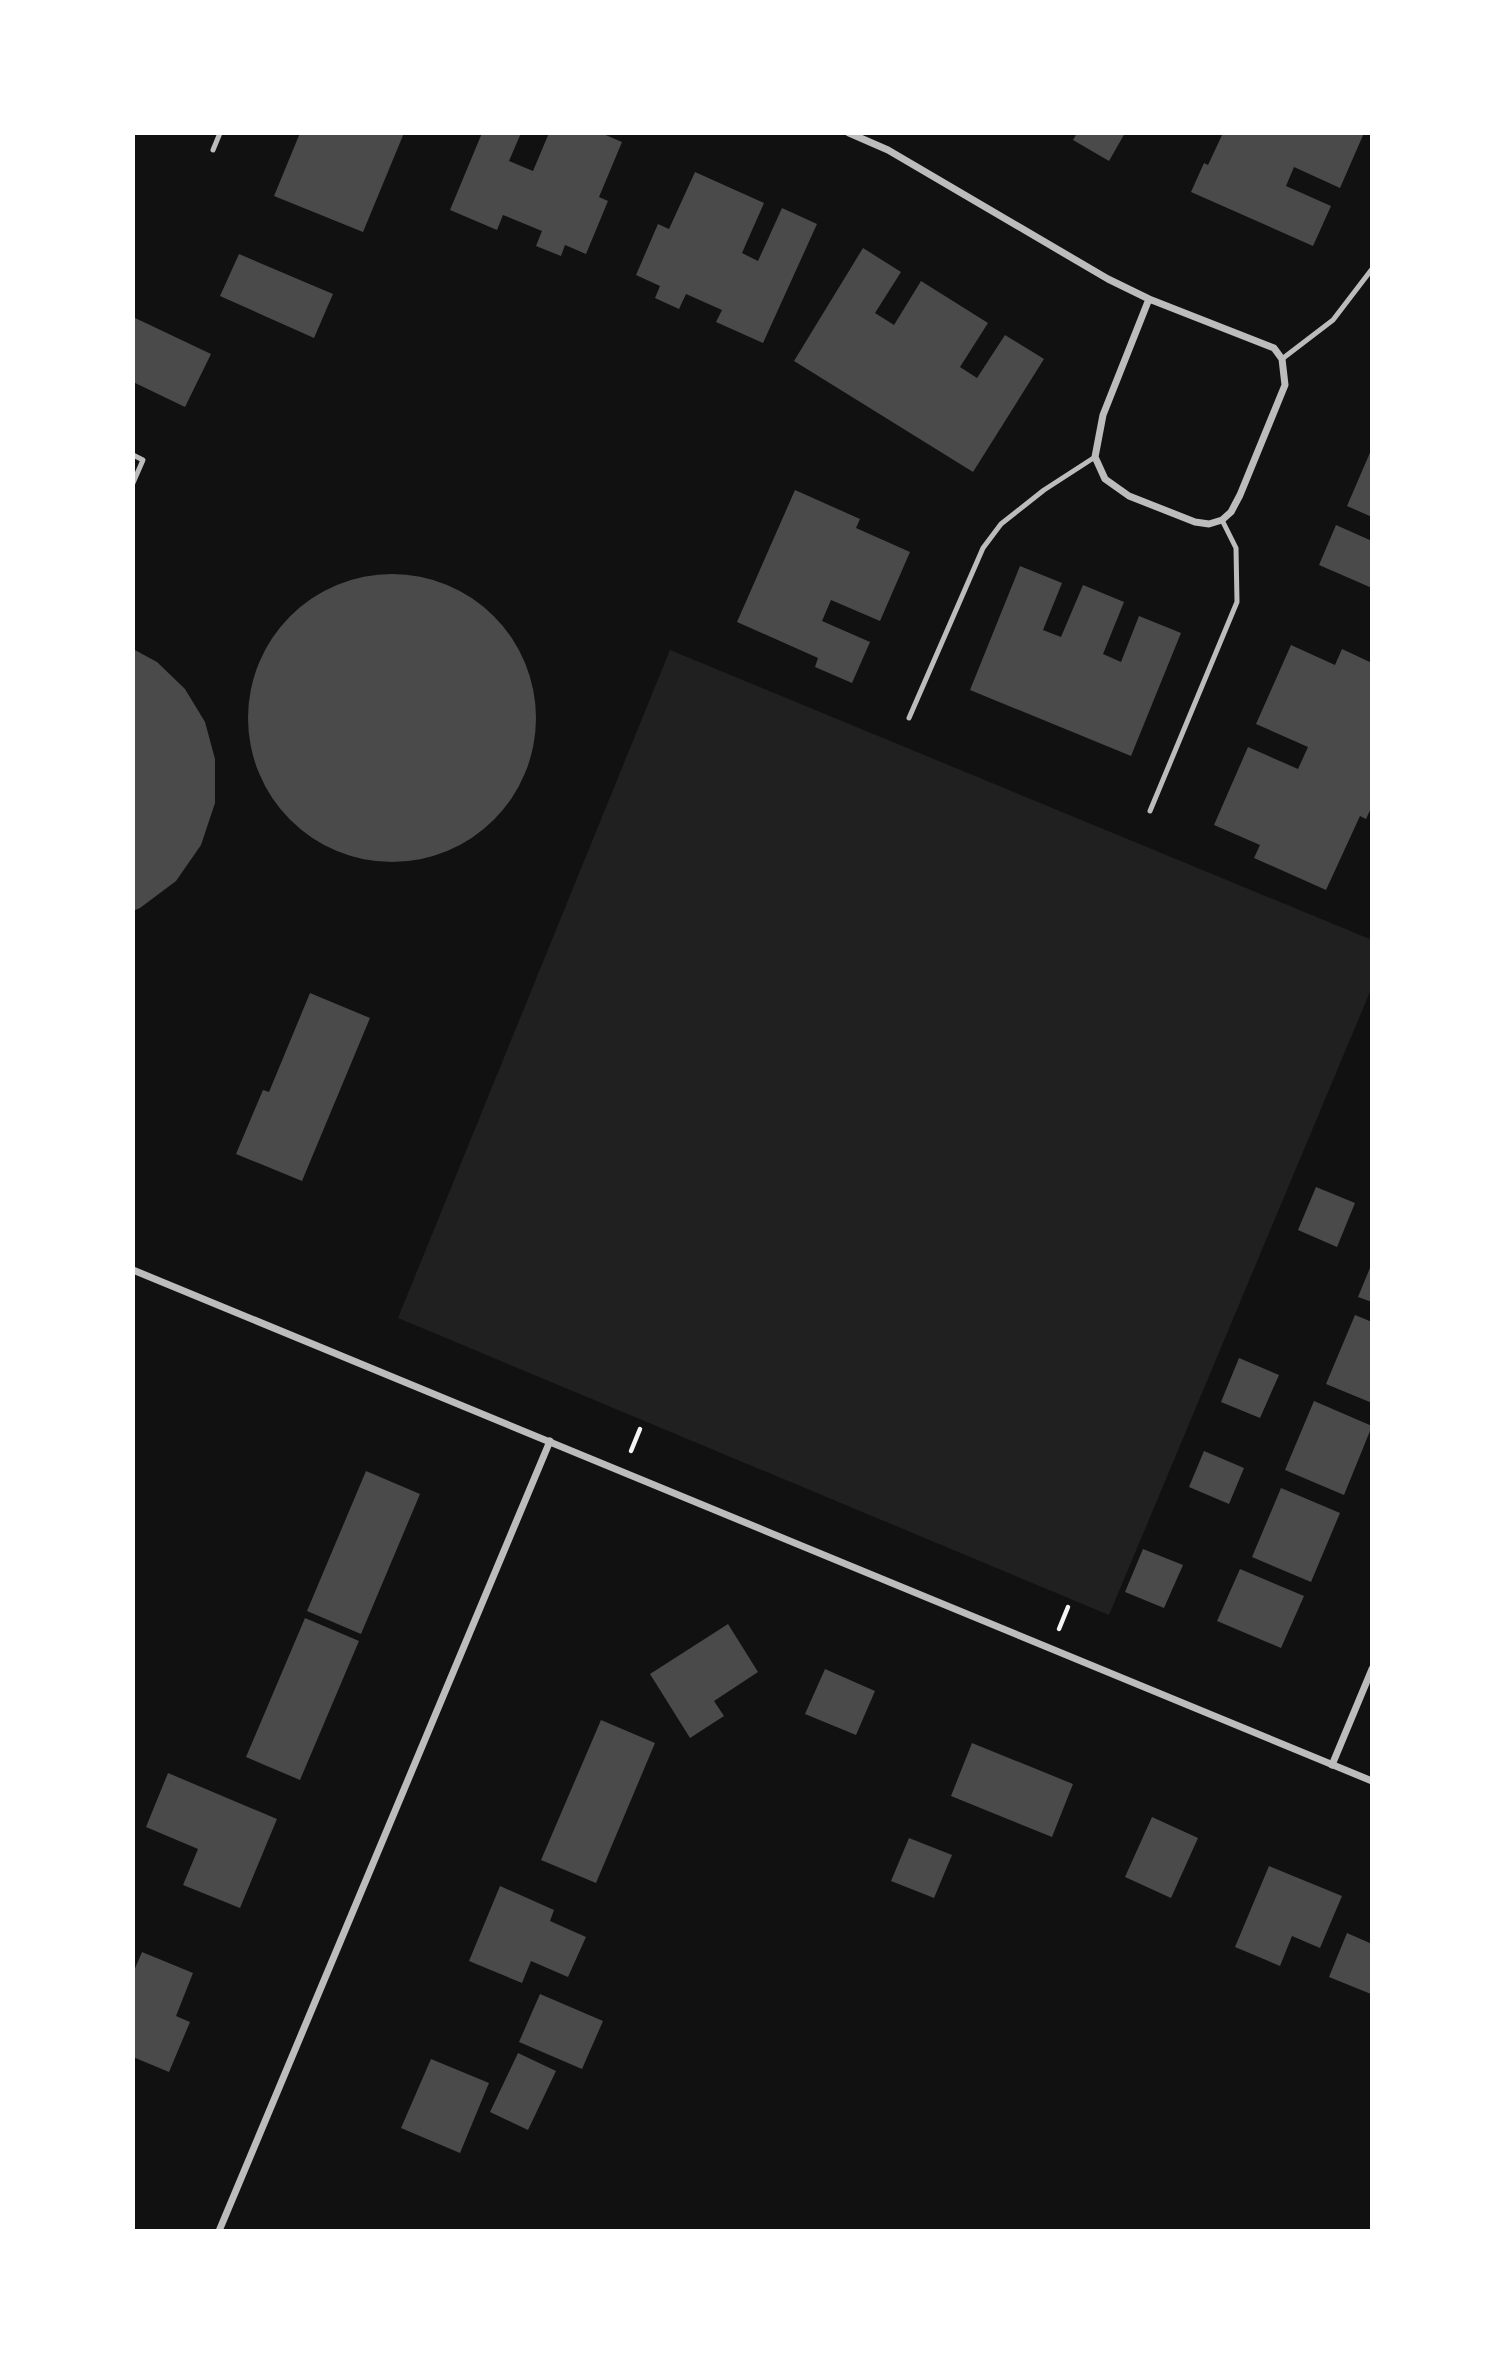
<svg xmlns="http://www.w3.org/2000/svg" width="1505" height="2364" viewBox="0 0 1505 2364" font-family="'Fira Sans',sans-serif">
	<rect width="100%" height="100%" fill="#111"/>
	<!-- green -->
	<path fill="#202020" d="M670,650L1372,940V987L1109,1615L398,1318Z"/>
	<!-- building -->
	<g fill="#4a4a4a">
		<path d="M300,133H404L363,232L274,196Z"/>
		<path d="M482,133H521L509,161L533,171L549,133H601L622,142L599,197L608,201L586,254L565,245L561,256L536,246L542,231L503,215L497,230L450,210Z"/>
		<path d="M1077,133H1125L1109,161L1073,140Z"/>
		<path d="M1223,133H1364L1340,188L1294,167L1286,186L1331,206L1313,246L1191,192L1204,163L1208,165Z"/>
		<path d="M695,172L764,203L742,253L758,261L782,208L817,224L763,343L716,322L722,310L686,294L679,309L655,298L660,286L636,275L658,224L669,229Z"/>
		<path d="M863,248L901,272L875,313L894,325L921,281L988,323L960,367L977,378L1005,335L1044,359L973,472L794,361Z"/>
		<path d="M239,254L333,294L314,338L220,296Z"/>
		<path d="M133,317L211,354L185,407L133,382Z"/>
		<path d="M1372,448V517L1347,506Z"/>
		<path d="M795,490L860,519L856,528L910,552L880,621L831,600L822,621L870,642L852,683L815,667L818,658L737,622Z"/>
		<path d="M1336,525L1372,541V588L1319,565Z"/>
		<path d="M1020,566L1062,583L1043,630L1061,637L1083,585L1124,602L1103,654L1121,662L1139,616L1181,633L1131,756L970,690Z"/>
		<circle cx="392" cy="718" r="144"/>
		<path d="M1291,645L1335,665L1342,649L1372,663V806L1366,819L1360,816L1326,890L1254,858L1260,845L1214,825L1248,747L1298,769L1308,747L1256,724Z"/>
		<path d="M133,649L157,662L185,689L205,722L215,759V803L201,845L176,881L140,908L133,911Z"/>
		<path d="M310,993L370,1018L302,1181L236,1154L263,1090L269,1092Z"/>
		<path d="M1316,1187L1355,1203L1337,1247L1298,1230Z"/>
		<path d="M1372,1263V1302L1358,1297Z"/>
		<path d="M1355,1315L1372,1322V1403L1326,1384Z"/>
		<path d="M1239,1358L1279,1375L1260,1418L1221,1402Z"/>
		<path d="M1314,1401L1372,1426L1344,1495L1285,1470Z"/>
		<path d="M1204,1451L1244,1468L1229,1504L1189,1487Z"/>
		<path d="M366,1471L420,1494L361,1634L307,1611Z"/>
		<path d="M1281,1488L1340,1513L1311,1582L1252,1557Z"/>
		<path d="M1143,1549L1183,1565L1164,1608L1125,1592Z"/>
		<path d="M1240,1569L1304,1596L1281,1648L1217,1621Z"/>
		<path d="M305,1618L359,1641L300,1780L246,1757Z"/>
		<path d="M728,1624L758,1672L714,1701L724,1716L690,1738L650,1674Z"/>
		<path d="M825,1669L875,1691L856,1735L805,1714Z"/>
		<path d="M601,1720L655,1743L596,1883L541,1860Z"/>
		<path d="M972,1743L1073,1784L1052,1837L951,1796Z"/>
		<path d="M168,1773L277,1819L240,1908L183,1885L198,1849L146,1827Z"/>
		<path d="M1152,1817L1198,1838L1171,1898L1125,1877Z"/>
		<path d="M909,1838L952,1855L934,1898L891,1881Z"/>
		<path d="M1269,1866L1342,1896L1320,1948L1292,1936L1280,1966L1235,1947Z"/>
		<path d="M500,1886L554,1910L550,1921L586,1937L568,1977L531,1961L522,1983L469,1961Z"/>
		<path d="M1347,1933L1372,1944L1371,1994L1329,1977Z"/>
		<path d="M142,1952L193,1973L176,2016L190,2022L169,2072L133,2057V1973Z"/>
		<path d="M540,1994L603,2021L582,2069L519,2042Z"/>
		<path d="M518,2053L556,2071L528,2130L490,2112Z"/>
		<path d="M431,2059L489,2083L460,2153L401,2128Z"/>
	</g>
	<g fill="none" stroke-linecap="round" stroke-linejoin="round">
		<!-- path -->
		<g stroke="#f5f5f5" stroke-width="4.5">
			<path d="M631,1451L640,1429"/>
			<path d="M1059,1629L1068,1607"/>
		</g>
		<!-- service -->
		<g stroke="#bcbcbc" stroke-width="5">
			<path d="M213,150L220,133"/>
			<path d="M1282,359L1333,320L1372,269"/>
			<path d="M133,455L143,460L133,483"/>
			<path d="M909,718L983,548L1001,524L1044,490L1095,457"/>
			<path d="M1150,811L1237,602L1236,548L1222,520"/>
		</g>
		<!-- minor -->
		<g stroke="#bcbcbc" stroke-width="7">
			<path d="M849,133L888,150L1108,279L1149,299L1274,348L1282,359L1285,385L1240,495L1231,512L1222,520L1209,524L1195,522L1129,496L1105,479L1095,457L1103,415L1149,299"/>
			<path d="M133,1270L1372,1781"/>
			<path d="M1332,1765L1372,1669"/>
			<path d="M219,2231L550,1441"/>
		</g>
	</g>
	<!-- border -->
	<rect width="1505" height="2364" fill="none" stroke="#ffffff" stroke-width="270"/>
</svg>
